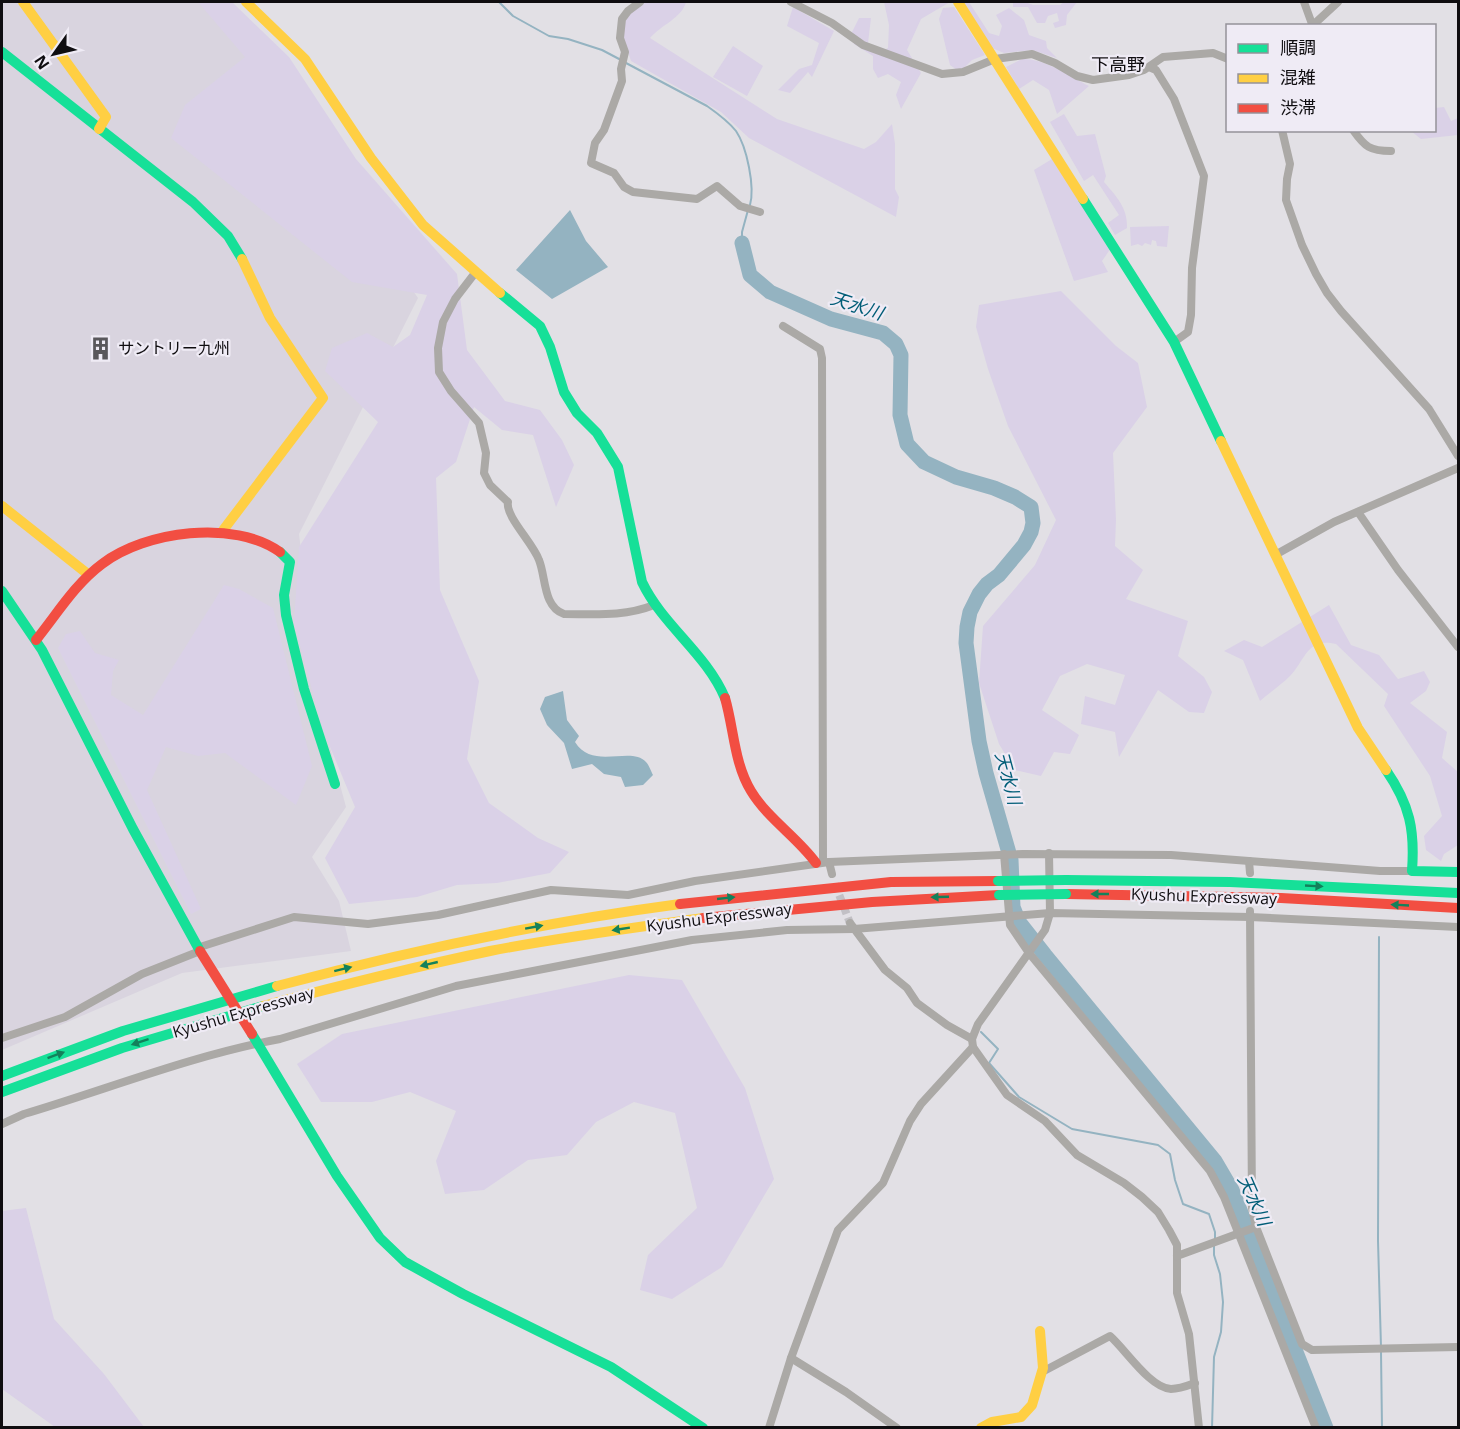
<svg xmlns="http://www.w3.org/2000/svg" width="1460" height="1429" viewBox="0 0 1460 1429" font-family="'Open Sans','Noto Sans JP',sans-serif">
	<rect width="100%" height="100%" fill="#e2e0e5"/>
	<!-- built -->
	<path fill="#d9d4df" d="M2,2H213L418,298L299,534L320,710L346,807L312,857L339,901L351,951L182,973L2,1050Z"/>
	<!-- green -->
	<g fill="#dad1e7">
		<path d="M198,2H232L289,57L356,159L457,274L467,350L505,401L540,410L562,440L574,465L556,507L533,435L502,430L474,407L456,462L436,478L440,590L479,681L467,759L489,803L538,838L569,852L550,873L497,883L457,885L417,897L349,904L325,858L355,807L323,730L294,623L299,547L378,422L325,371L332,348L367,333L393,347L410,335L427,295L352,282L171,138L185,105L245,57Z"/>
		<path d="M644,2H686C682,18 661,25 650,38L777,119L864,149L876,142L892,124L895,144V189L899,197L896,217L749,138L721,112L631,61L621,30L630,12Z"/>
		<path d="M884,2H950L921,19L907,50L921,73L901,109L896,95L901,82L888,74L878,78L873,69V56L854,44L851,34L859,18H871L868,43L881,52L888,48L889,25Z"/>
		<path d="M963,2H969L989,33L999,36L1002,26L996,15L1009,8L1024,20L1029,35L1046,41L1047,48L1057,58L1032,50L1004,53L992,48Z"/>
		<path d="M1013,2H1025L1033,5H1060L1064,2H1077L1067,15L1066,25L1055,28L1053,23L1059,21L1057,13L1048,16L1045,23H1037L1028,7H1013Z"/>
		<path d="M793,7L834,31L812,77L808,72L790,93L778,90L799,69L812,65L819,43L787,26Z"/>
		<path d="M954,7L985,55L972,60L964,68L957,70L950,65L939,19L943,8Z"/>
		<path d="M733,46L763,66L747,96L713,77Z"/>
		<path d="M1022,59C1044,58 1069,76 1089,86L1057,114L1049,90L1033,80L1019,89L1006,67Z"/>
		<path d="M1444,107L1451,121L1458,118V135L1421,139L1411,131L1434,130L1435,108Z"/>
		<path d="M1064,114L1077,136L1095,134L1106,176L1104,182C1116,196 1128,208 1127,228L1115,235L1108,223L1119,215L1093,175L1084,181L1050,122Z"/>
		<path d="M1052,159L1111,248L1102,261L1108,272L1074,281L1034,170Z"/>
		<path d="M1169,226L1167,247L1157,246L1156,241L1152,240L1151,245L1145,243L1142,246L1138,244L1131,246L1130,227Z"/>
		<path d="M1061,291L1116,346L1138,363L1147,407L1113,453L1116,520L1115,546L1143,570L1126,599L1188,621L1178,656L1204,677L1212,692L1204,713L1189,712L1158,690L1119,757L1115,732L1081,724L1085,696L1115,705L1125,675L1087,664L1060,676L1042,710L1079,735L1070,754L1054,752L1041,776L1015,770L999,744L979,683L983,626L1035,565L1056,520L1008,426L988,369L976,327L979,305Z"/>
		<path d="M224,585L239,589L273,608L312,766L296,805L225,753L198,756L166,747L147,790L201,909L191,914L58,648L66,634L80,631L95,653L119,660L113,671L111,695L143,715Z"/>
		<path d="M1329,605L1351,645L1379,655L1398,679L1424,671L1430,682L1426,691L1410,703L1447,732L1442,758L1458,772V845L1444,854L1441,861L1426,850L1424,836L1442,816L1430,776L1384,706L1388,694L1336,644C1307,637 1306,659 1290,676C1281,685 1270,692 1260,701L1243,660L1224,651L1244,640L1262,647Z"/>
		<path d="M629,975L682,980L745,1088L774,1179L722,1267L672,1299L640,1290L648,1255L697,1208L675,1113L634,1102L596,1122L567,1155L528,1160L484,1190L445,1194L436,1161L456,1111L410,1092L372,1102H321L297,1064L342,1034Z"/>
		<path d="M26,1208L54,1319L104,1374L144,1427H55L2,1389V1211Z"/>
	</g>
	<!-- water -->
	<g fill="#94b3c1">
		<path d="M570,210L586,241L608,267L552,299L516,270Z"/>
		<path d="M563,691L567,720L579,736L575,742C593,771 631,745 646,762C649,765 651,771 653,775L643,785L625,787L621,777L604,774L592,764L572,769L564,743L547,725L540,709L545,697Z"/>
	</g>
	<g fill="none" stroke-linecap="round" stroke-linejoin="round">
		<!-- stream -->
		<g stroke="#94b3c1" stroke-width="2">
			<path d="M499,2L513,16L549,36L568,39L602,50L621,60"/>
			<path d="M626,63L707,106C717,113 728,121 736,131C747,147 755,187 750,205"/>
			<path d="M742,243V232L748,210"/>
			<path d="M1379,937L1378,1241L1381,1347"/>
			<path d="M981,1032L998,1049L989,1063L1019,1097L1072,1129L1158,1145L1170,1154L1175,1180L1183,1204L1209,1214L1215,1232V1240"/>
			<path d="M1381,1352L1382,1428"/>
			<path d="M1212,1428L1214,1357L1221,1332L1223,1302L1220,1274L1214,1255V1246"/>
		</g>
		<!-- river -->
		<path stroke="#94b3c1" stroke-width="15" d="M742,243L750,275L770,292L831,319L883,333L896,344L901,355L900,415L907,444L924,462L956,477L994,488L1015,497L1031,507L1033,523L1031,532L1024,545L999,575L987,584L979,594L970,612L967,627L966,643L979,741L986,773L1011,860L1013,907L1019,922L1045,955L1215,1161L1232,1190L1326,1428"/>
		<!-- street-tunnel -->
		<path stroke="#c2c0c5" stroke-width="8" stroke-dasharray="8 4" stroke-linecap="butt" d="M835,884L850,923"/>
		<!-- street -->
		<g stroke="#aba9a6" stroke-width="8">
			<path d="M640,2L628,11L622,19L620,38L625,52L621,69L622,81L604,130L595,143L591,163L614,173L624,187L633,192L697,199L717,186L740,206L760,212"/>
			<path d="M791,2L832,23L863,45L942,74L963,72L995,59L1032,54L1055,63L1077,76L1093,80L1129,75L1144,70L1163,57L1213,53L1228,59"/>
			<path d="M1304,2L1312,24"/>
			<path d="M1312,26L1338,2"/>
			<path d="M1149,67L1156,70L1174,99L1204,176L1192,268L1191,315L1188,332L1174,342"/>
			<path d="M1282,130L1290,164L1287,179L1286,200L1302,245L1316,274L1327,293L1341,311L1429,409L1458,456"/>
			<path d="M1353,130C1365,147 1370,151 1391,151"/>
			<path d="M475,273L455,299L443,322L438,348L439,372L451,391L479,423L486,453L484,473L490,485L508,502C505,516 533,543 539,560C546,577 543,607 564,614C594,614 624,617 654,605"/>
			<path d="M783,326L820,349L822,358L823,862"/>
			<path d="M1358,512L1398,570L1458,647"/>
			<path d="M1275,555L1334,522L1458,468"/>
			<path d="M1049,853L1050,913L1045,930L978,1024L972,1039L973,1047L1007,1095L1045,1121L1077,1155L1124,1183L1142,1197L1158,1212L1169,1230L1177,1245V1293L1189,1334L1199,1428"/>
			<path d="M1004,854L1010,925L1029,953L1210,1171L1224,1197L1316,1428"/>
			<path d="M1249,861L1250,873"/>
			<path d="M829,862L832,874"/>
			<path d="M1250,911L1252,1208L1256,1227L1302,1344L1312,1350L1458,1347"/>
			<path d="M850,923L885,970L907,988L917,1003L947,1025L972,1039"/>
			<path d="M200,947L294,917L368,924L438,915L551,890L628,895L695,881L829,862L1023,854L1171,855L1380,871H1412"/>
			<path d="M2,1038L65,1017L142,974L200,951"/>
			<path d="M2,1124L24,1114C108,1089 193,1055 280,1039L456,986L692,940L787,930L854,929L1050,913L1250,917L1458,927"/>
			<path d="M1177,1256L1256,1227"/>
			<path d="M791,1358L846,1392L897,1428"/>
			<path d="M1042,1372L1110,1336C1126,1350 1150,1388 1171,1389C1180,1389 1187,1386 1195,1383"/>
			<path d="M769,1428L791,1358L838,1230L883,1183L910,1121L921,1104L973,1047"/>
		</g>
		<!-- fast -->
		<g stroke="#16e098" stroke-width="10">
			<path d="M2,52L193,202L228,236L242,259"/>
			<path d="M1083,199L1174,342L1221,441"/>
			<path d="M500,293L540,326L550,347L564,392L577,413L597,433L618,467L642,582C663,626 706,653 725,698"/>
			<path d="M280,552L290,562L284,595L286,615L304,689L335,784"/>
			<path d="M2,591L42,650L133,829L200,951"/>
			<path d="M1386,770C1410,805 1415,830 1412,871L1458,872"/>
			<path d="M1066,880L1230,882L1458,893"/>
			<path d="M252,1034L337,1176L380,1238L405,1262L463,1294L611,1367L703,1428"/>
			<path d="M2,1076L123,1031L277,986"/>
			<path d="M2,1092L122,1048L263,1006"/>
		</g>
		<!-- slow -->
		<g stroke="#ffcf43" stroke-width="10">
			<path d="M23,2L106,117L99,129"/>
			<path d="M246,2L305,59L371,158L423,225L500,293"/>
			<path d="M958,2L1083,199"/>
			<path d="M1221,441L1358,728L1386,770"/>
			<path d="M2,506L89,575"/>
			<path d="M221,533L323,398L270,318L242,259"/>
			<path d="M277,986C409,951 544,922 680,904"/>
			<path d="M263,1006C338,986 414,967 490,951C561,937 632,928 703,918"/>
			<path d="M981,1428L992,1422L1021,1417L1032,1405L1043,1368L1040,1331"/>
		</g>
		<!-- jam -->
		<g stroke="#f24e42" stroke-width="10">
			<path d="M36,640C57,614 75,584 102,564C145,531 234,519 280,552"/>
			<path d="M725,698C734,729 734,763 751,791C768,819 797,837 816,863"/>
			<path d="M1066,894L1281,898L1458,908"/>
			<path d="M680,904L891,882L998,881"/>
			<path d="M703,918L872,902L999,895"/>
		</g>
		<!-- fast-bridge -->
		<g stroke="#16e098" stroke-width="10">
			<path d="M998,881L1066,880"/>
			<path d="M999,895L1066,894"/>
		</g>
		<!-- jam-bridge -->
		<path stroke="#f24e42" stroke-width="10" d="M200,951L252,1034"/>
	</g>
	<!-- one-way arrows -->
	<defs><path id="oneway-solid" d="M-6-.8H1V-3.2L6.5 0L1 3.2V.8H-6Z" transform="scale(1.5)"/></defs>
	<g fill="#13815b">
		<use href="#oneway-solid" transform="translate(1314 886) rotate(3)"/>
		<use href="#oneway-solid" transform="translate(1100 894) rotate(180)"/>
		<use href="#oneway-solid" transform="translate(940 897) rotate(178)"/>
		<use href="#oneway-solid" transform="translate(726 898) rotate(-6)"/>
		<use href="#oneway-solid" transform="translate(1400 905) rotate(-177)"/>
		<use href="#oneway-solid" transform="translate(534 927) rotate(-10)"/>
		<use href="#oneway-solid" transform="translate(621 929) rotate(171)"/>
		<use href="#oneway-solid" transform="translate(429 964) rotate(167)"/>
		<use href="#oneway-solid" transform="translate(343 969) rotate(-14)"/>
		<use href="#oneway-solid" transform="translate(140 1042) rotate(162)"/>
		<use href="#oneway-solid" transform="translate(56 1055) rotate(-20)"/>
	</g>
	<!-- icons -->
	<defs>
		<symbol id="building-bare" viewBox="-9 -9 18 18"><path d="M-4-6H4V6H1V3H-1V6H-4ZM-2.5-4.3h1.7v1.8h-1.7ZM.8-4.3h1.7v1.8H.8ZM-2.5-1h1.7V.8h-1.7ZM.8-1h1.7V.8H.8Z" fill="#59575b" stroke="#efebf5" stroke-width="2.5" paint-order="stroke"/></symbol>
	</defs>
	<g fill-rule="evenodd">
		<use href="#building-bare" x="84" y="332" width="33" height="33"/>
	</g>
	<g text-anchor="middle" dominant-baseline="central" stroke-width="4.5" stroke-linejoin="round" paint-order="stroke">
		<!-- poi labels -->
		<g font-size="16" fill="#0f0d10" stroke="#efebf5" text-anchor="start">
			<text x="118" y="348">サントリー九州</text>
		</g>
		<!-- street labels -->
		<g font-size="16" fill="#0f0d10" stroke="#efebf5">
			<text transform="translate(1204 896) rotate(2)">Kyushu Expressway</text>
			<text transform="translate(719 917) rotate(-7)">Kyushu Expressway</text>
			<text transform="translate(243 1012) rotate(-16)">Kyushu Expressway</text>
		</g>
		<!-- neighbourhood labels -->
		<g font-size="18" fill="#0f0d10" stroke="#efebf5">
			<text x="1118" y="64">下高野</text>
		</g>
		<!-- water labels -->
		<g font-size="18" font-style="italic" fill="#005d77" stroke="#efebf5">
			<text transform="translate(857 305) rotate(18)">天水川</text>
			<text transform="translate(1009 778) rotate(75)">天水川</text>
			<text transform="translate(1255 1200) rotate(66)">天水川</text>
		</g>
	</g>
	<!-- border -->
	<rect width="1460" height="1429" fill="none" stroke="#0f0d10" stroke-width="6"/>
	<!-- legend -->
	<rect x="1226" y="24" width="210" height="108" fill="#efebf5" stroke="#959299" stroke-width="1.5"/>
	<rect x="1238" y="44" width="30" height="9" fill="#16e098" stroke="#959299" stroke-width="1.5"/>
	<text x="1280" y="54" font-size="18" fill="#0f0d10">順調</text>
	<rect x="1238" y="74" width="30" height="9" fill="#ffcf43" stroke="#959299" stroke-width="1.5"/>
	<text x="1280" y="84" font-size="18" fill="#0f0d10">混雑</text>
	<rect x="1238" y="104" width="30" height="9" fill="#f24e42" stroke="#959299" stroke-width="1.5"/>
	<text x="1280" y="114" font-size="18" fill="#0f0d10">渋滞</text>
	<!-- north arrow -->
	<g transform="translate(54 54) rotate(236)" stroke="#efebf5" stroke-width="4.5" paint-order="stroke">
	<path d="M0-4.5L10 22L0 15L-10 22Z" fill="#0f0d10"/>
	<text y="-9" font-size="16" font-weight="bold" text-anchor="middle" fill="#0f0d10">N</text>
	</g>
</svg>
